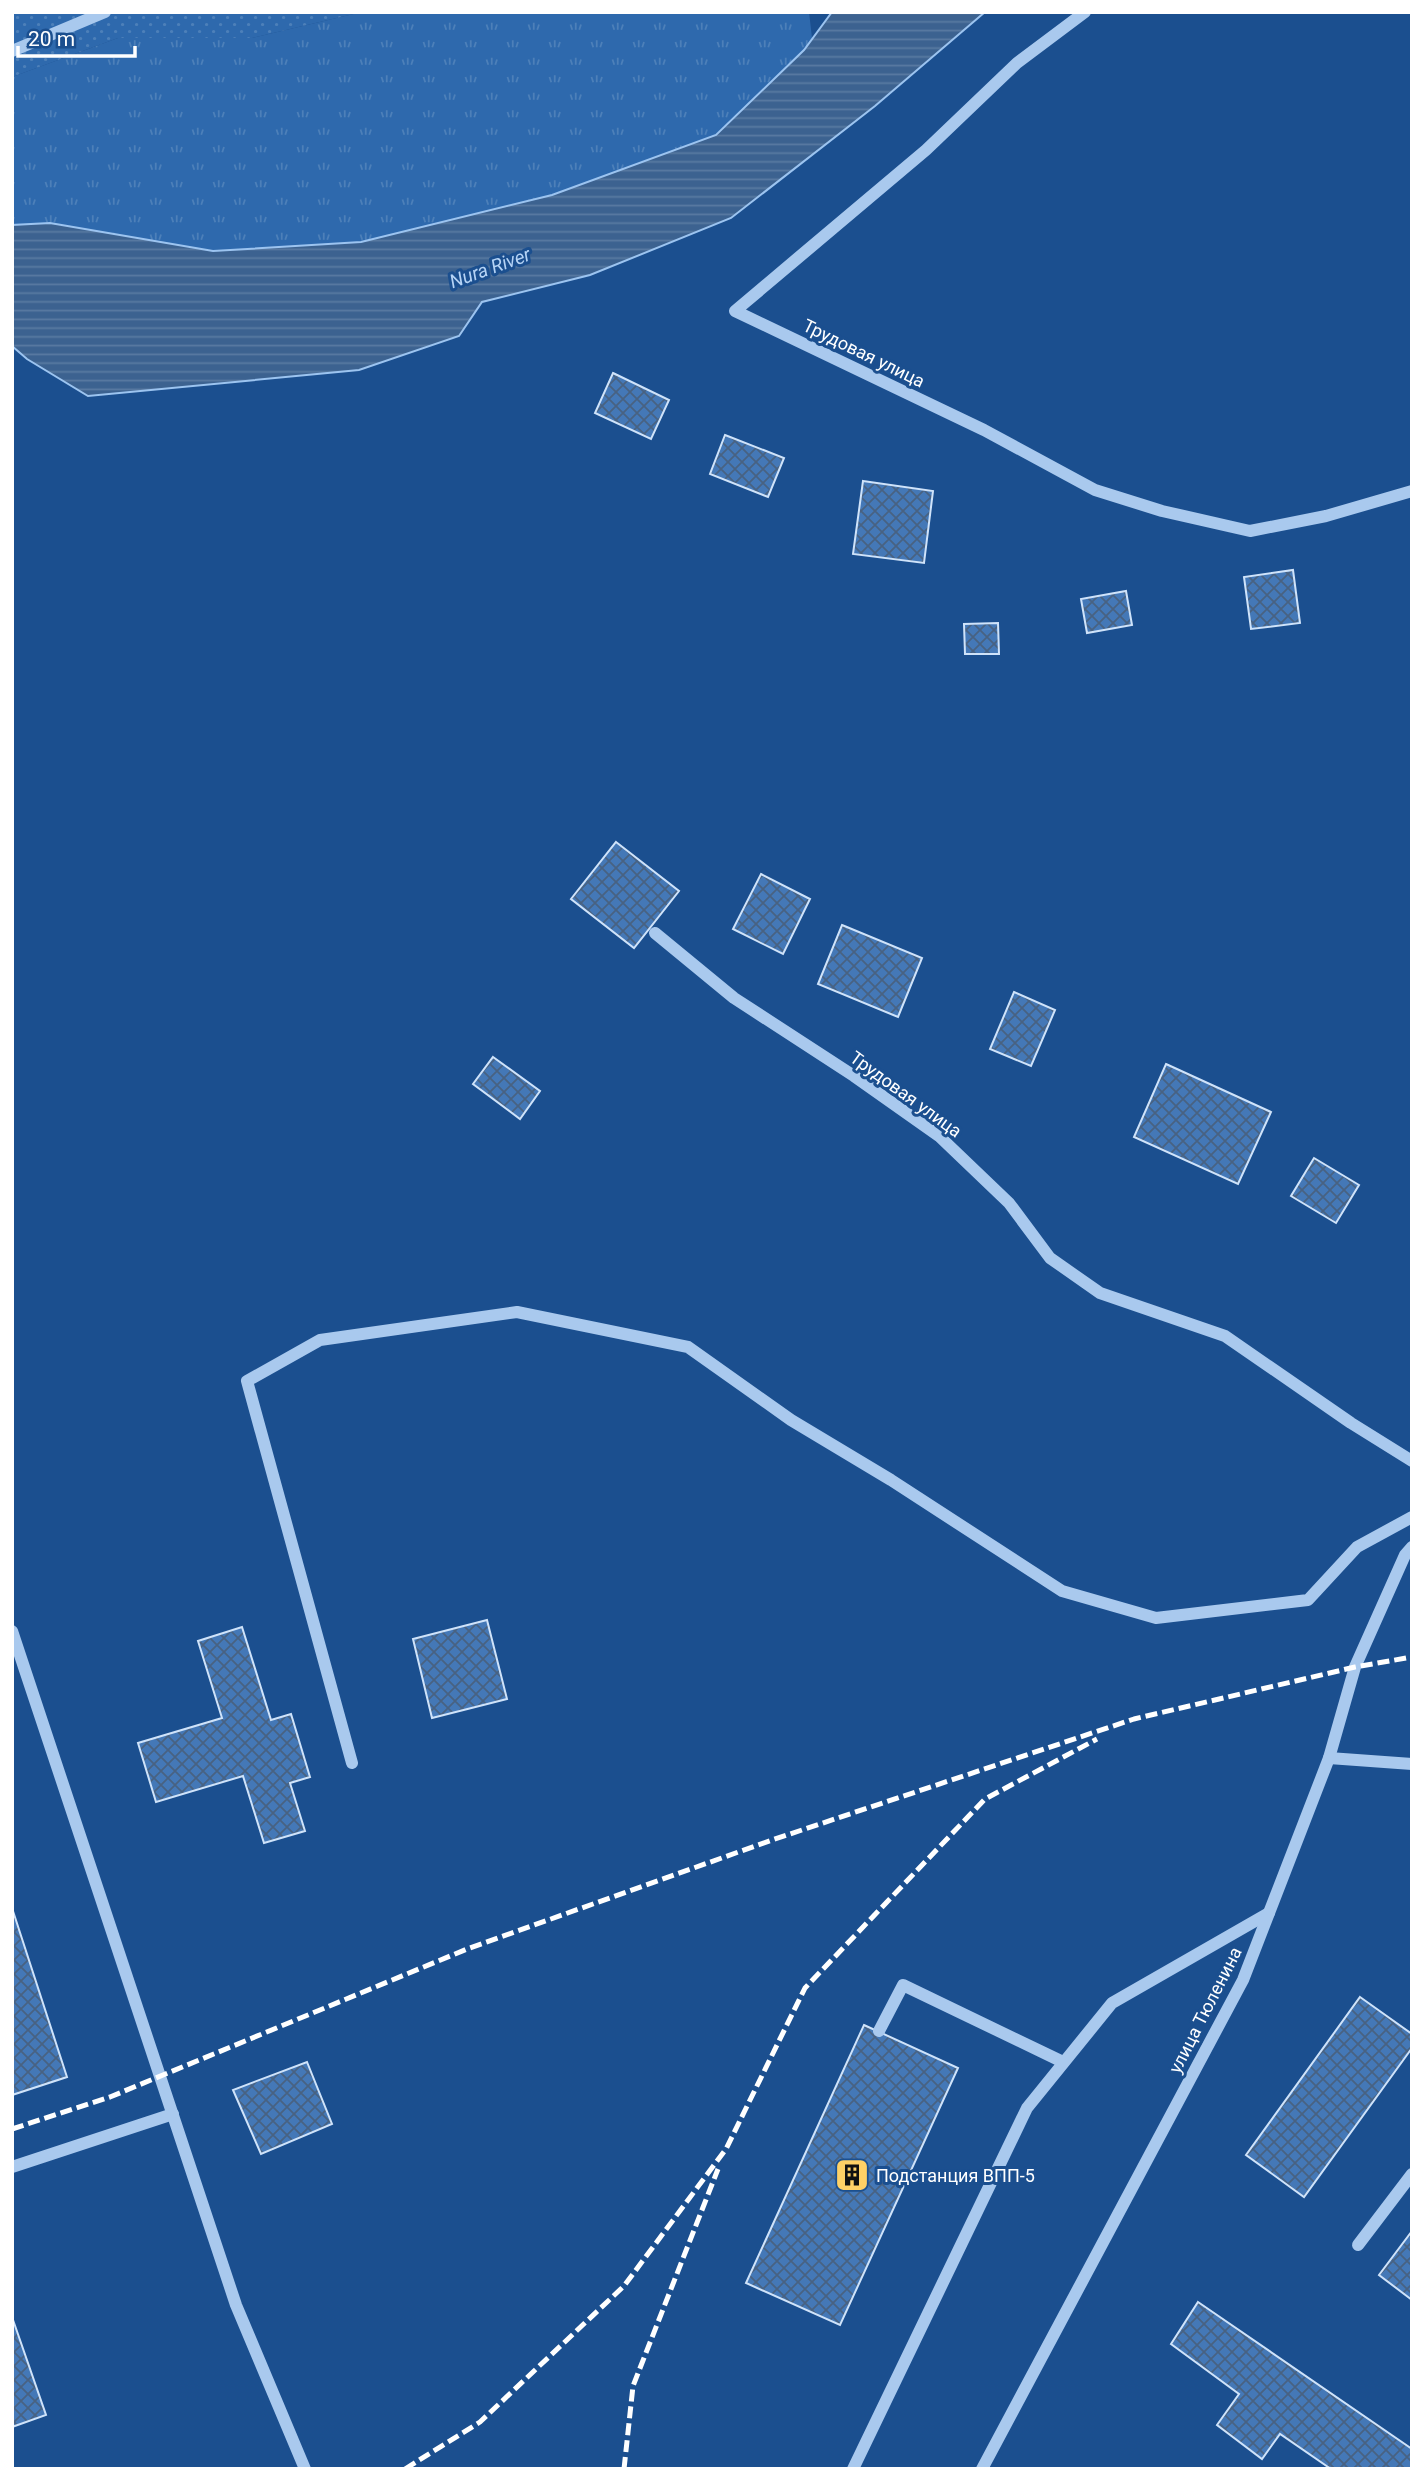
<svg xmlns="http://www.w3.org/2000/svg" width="1424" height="2481" font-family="Roboto,sans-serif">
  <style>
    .grass { fill: url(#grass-tufts) }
    .park { fill: url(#park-dots) }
    .water { fill: url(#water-rules); stroke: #9cc4f0; stroke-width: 2 }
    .building { fill: url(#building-cross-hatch); stroke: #cfe3fa; stroke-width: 2 }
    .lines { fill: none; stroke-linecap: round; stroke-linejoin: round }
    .minor { stroke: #a9c9ee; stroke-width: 12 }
    .rail { stroke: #fff; stroke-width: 5; stroke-dasharray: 12 5; stroke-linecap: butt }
    .labels { text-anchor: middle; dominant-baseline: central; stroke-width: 6; stroke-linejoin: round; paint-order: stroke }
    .street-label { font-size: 18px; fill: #fff; stroke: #1b4f8f }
    .poi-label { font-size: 18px; fill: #fff; stroke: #1b4f8f; text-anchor: start }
    .water-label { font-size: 19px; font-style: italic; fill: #b5d3f5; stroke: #1b4f8f }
  </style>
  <defs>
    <pattern id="grass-tufts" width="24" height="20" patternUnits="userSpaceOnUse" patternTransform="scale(1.75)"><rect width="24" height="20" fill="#2e69ad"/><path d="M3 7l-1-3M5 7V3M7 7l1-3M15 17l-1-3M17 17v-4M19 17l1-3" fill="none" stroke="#4d80b9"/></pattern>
    <pattern id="park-dots" width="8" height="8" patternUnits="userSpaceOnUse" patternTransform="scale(1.75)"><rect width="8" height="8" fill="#2e69ad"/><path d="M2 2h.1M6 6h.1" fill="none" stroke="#4d80b9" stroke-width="1.8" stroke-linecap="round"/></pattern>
    <pattern id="water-rules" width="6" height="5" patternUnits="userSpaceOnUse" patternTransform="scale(1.75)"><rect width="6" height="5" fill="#3c6290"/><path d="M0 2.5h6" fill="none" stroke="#597aa1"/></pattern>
    <pattern id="building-cross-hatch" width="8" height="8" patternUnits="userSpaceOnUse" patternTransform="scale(1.75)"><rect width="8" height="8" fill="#4478b7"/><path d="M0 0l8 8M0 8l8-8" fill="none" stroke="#486282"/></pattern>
  </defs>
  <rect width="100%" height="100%" fill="#1b4f8f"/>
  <!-- grass -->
  <path class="grass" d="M362 12H809L813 47 682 164 311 292 12 236V77L118 38H252Z"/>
  <!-- park -->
  <path class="park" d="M12 12H362L252 38H118L12 77Z"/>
  <!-- water -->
  <path class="water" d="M832 12H985L875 106 731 218 590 275 482 302 459 336 359 370 88 396 27 359 12 346V225L50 223 213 251 361 242 552 195 716 135 804 50Z"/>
  <!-- building -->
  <g class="building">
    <path d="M613 373 669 400 651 439 595 413Z"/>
    <path d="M725 435 784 458 768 497 710 474Z"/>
    <path d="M863 481 933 491 924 563 853 554Z"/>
    <path d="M1293 570 1300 623 1251 629 1244 577Z"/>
    <path d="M1126 591 1132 625 1087 633 1081 599Z"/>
    <path d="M998 623 999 654H965L964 624Z"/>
    <path d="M616 842 679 891 634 948 571 899Z"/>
    <path d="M761 874 810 899 783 954 733 929Z"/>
    <path d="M842 925 922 958 898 1017 818 984Z"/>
    <path d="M1014 992 1055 1010 1031 1066 990 1049Z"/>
    <path d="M493 1057 540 1091 520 1119 473 1084Z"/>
    <path d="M1166 1064 1271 1112 1238 1184 1134 1137Z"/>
    <path d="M1314 1158 1359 1185 1336 1223 1291 1196Z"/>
    <path d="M487 1620 507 1699 432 1718 413 1639Z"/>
    <path d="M242 1627 271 1720 291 1714 310 1777 290 1783 305 1831 264 1843 243 1776 156 1802 138 1743 222 1718 198 1641Z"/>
    <path d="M12 1908 67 2077 12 2095Z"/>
    <path d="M1360 1997 1412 2034V2048L1304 2197 1246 2155Z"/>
    <path d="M864 2025 958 2068 840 2325 746 2283Z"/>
    <path d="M307 2062 332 2124 261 2154 233 2090Z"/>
    <path d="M1412 2231V2300L1379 2275Z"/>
    <path d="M1198 2302 1412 2449V2469H1331L1280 2434 1262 2459 1217 2425 1239 2394 1171 2344Z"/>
    <path d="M12 2317 46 2415 12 2427Z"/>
  </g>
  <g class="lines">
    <!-- minor -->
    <g class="minor">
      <path d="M1085 12 1017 63 926 150 735 311 984 430 1095 490 1162 511 1250 531 1326 516 1412 491"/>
      <path d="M12 51 105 12"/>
      <path d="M655 933 734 998 854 1076 939 1136 1009 1203 1050 1258 1100 1293 1225 1336 1351 1423 1412 1461"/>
      <path d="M12 1631 236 2305 305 2469"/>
      <path d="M1329 1758 1412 1764"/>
      <path d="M352 1763 247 1381 320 1340 517 1312 688 1347 791 1420 891 1480 1062 1591 1156 1618 1308 1600 1357 1547 1412 1517"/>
      <path d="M879 2031 903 1985 1063 2062"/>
      <path d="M12 2167 173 2114"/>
      <path d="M1358 2245 1412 2174"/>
      <path d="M853 2469 1027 2108 1112 2003 1269 1913"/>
      <path d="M982 2469 1243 1980 1329 1758 1355 1667 1405 1555 1412 1547"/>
    </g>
    <!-- rail -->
    <g class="rail">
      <path d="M12 2129 110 2097 467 1949 772 1840 1134 1719 1355 1667 1412 1657"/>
      <path d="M405 2469 480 2422 624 2286 726 2149 805 1988 985 1799 1097 1739"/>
      <path d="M624 2469 633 2386 718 2169"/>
    </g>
  </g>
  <!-- icons -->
  <defs>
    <g id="building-square" transform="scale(1.75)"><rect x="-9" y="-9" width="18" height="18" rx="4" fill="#ffd166" stroke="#1b4f8f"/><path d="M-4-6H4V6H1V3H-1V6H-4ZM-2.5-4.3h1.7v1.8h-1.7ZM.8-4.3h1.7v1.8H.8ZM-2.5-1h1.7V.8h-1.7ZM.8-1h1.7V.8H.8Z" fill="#111"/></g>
  </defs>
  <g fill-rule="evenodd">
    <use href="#building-square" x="852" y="2175"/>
  </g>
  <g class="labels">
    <!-- street labels -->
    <g class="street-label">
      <text transform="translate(864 353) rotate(26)">Трудовая улица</text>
      <text transform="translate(906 1094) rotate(36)">Трудовая улица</text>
      <text transform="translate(1205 2010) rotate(-63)">улица Тюленина</text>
    </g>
    <!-- poi labels -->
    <g class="poi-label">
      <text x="876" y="2175">Подстанция ВПП-5</text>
    </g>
    <!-- water labels -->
    <g class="water-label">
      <text transform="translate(490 268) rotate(-20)">Nura River</text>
    </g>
  </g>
  <!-- border -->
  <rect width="1424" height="2481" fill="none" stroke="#ffffff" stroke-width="28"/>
  <!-- scale -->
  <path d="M18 46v10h117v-10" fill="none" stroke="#ffffff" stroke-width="3.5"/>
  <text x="28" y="46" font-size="21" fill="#ffffff" stroke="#1b4f8f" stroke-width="5" paint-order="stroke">20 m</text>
</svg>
